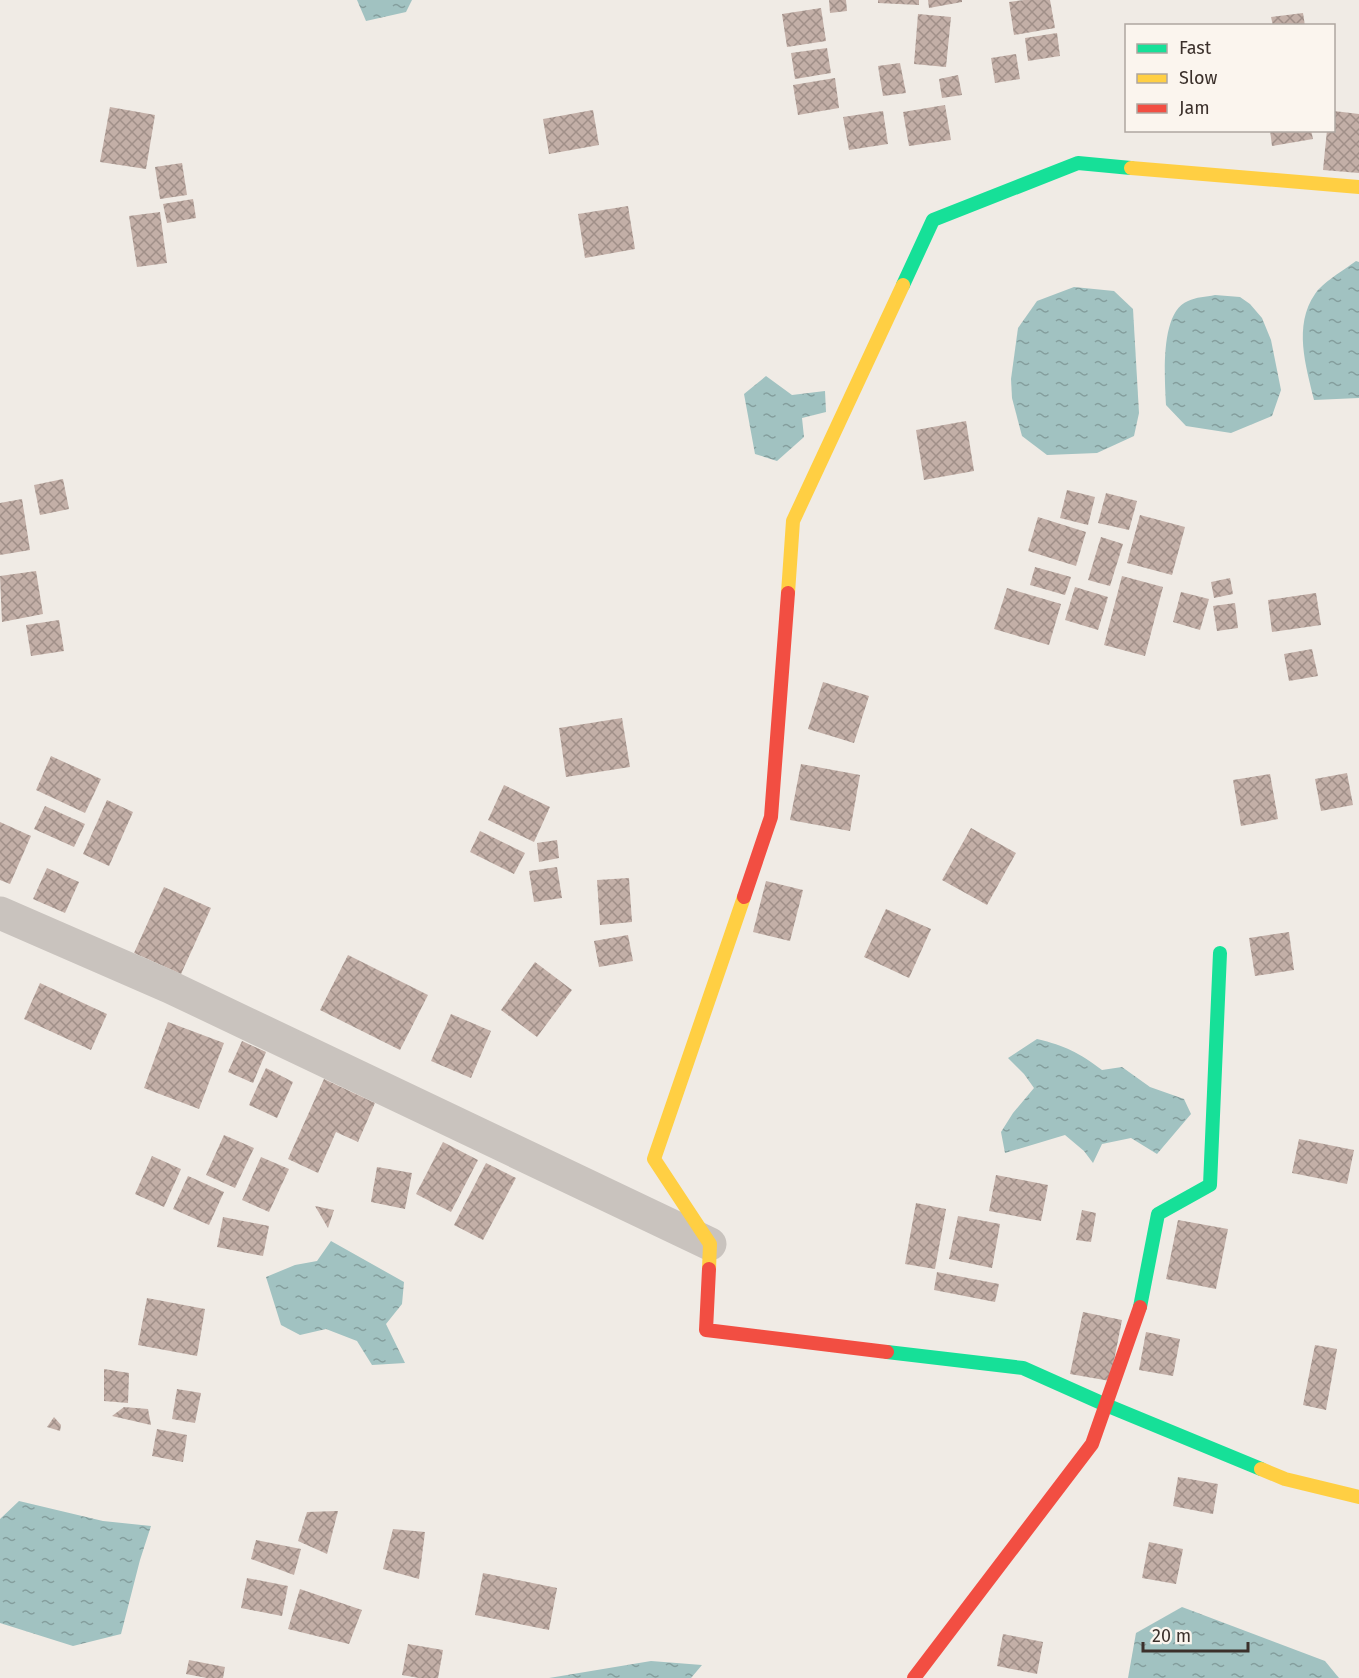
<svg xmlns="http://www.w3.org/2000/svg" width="1359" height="1678" font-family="'Fira Sans',sans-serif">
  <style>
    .water { fill: url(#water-ripples) }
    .building { fill: url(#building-cross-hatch) }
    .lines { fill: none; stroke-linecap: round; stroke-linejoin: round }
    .street { stroke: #c9c3be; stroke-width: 33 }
    .fast { stroke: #16e098; stroke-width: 14 }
    .slow { stroke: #ffcf43; stroke-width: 14 }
    .jam { stroke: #f24e42; stroke-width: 14 }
  </style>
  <defs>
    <pattern id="water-ripples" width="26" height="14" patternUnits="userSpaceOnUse" patternTransform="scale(1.5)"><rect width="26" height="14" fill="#a1c2c1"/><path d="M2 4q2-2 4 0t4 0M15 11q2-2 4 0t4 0" fill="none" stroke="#849e9d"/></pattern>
    <pattern id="building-cross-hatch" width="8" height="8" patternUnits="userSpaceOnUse" patternTransform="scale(1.5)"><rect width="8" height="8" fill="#c3afa7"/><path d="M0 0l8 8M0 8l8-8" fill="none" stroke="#a08f88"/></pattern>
  </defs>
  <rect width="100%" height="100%" fill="#f0ebe5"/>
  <!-- water -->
  <g class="water">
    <path d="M357 0H412L406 12 366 21Z"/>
    <path d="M1356 261 1359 262V398L1314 400C1306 366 1293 326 1315 294 1322 283 1344 270 1356 261Z"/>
    <path d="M1074 287 1114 291 1133 309 1139 413 1134 436 1097 453 1047 455 1022 436 1012 398 1011 379 1018 328 1037 301Z"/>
    <path d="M1215 295 1240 297 1250 304 1262 318 1271 340 1281 390 1272 416 1231 433 1186 426 1166 405C1165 381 1159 312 1188 301 1196 297 1206 297 1215 295Z"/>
    <path d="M766 376 792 395 825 391 826 412 802 418 804 437 777 461 755 454 744 394Z"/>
    <path d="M1037 1039C1066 1046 1078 1052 1102 1070L1122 1067 1150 1087 1184 1099 1191 1114 1157 1154 1131 1138 1102 1144 1093 1163 1084 1151 1065 1135 1005 1153 1001 1132 1013 1113 1034 1088 1024 1074 1008 1058Z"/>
    <path d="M331 1241 404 1282 402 1304 386 1324 405 1363 372 1365 357 1341 326 1329 300 1335 281 1325 266 1277 295 1265 317 1261Z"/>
    <path d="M19 1501 103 1521 151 1526 140 1560 121 1634 73 1646 0 1623V1519Z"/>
    <path d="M1182 1607 1325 1661 1339 1678H1128L1136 1633Z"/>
    <path d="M651 1661 702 1665 691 1678H549Z"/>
  </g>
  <!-- building -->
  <g class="building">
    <path d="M829 0H846L847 11 830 13Z"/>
    <path d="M878 0H919V5L878 3Z"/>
    <path d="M928 0H962V2L929 8Z"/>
    <path d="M1024 0H1050L1055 28 1014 35 1009 2Z"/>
    <path d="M821 8 826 41 787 47 782 14Z"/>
    <path d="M1303 13 1305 26H1273L1271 17Z"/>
    <path d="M918 14 951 17 946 67 914 64Z"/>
    <path d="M1057 33 1060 56 1028 61 1025 38Z"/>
    <path d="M827 48 831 73 795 79 791 53Z"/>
    <path d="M1016 54 1020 79 995 83 991 58Z"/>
    <path d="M900 63 906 93 883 96 878 66Z"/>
    <path d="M958 75 962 95 942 98 939 79Z"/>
    <path d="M835 78 839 108 798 115 793 85Z"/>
    <path d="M945 105 951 140 909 146 903 112Z"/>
    <path d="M110 107 155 115 146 169 100 162Z"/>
    <path d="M593 110 599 145 549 154 543 119Z"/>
    <path d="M883 111 888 144 849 150 843 117Z"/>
    <path d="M1334 111 1359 114V173L1323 170 1327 130H1334Z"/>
    <path d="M1270 130H1311L1313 139 1272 146Z"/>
    <path d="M182 163 187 195 160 199 155 167Z"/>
    <path d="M193 199 196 218 167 223 163 204Z"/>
    <path d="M628 206 635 249 585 258 578 214Z"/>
    <path d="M160 212 167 263 137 267 129 216Z"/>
    <path d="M966 421 974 471 924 480 916 430Z"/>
    <path d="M63 479 69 509 40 515 34 485Z"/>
    <path d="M1067 490 1095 497 1088 525 1060 518Z"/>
    <path d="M1106 493 1137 501 1129 530 1098 523Z"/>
    <path d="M22 499 30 550 0 555V503Z"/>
    <path d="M1140 515 1185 527 1172 575 1127 563Z"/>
    <path d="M1038 517 1086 532 1076 566 1028 551Z"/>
    <path d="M1101 537 1123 544 1110 586 1088 580Z"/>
    <path d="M1035 567 1071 577 1065 595 1030 585Z"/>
    <path d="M36 571 43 614 2 622 0 576Z"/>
    <path d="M1122 576 1163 587 1145 656 1104 645Z"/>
    <path d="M1230 578 1233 594 1214 598 1211 582Z"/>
    <path d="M1075 587 1108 597 1098 630 1065 620Z"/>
    <path d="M1007 588 1061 604 1049 645 994 629Z"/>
    <path d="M1181 592 1209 599 1200 630 1173 622Z"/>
    <path d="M1316 593 1321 625 1272 632 1268 600Z"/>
    <path d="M1235 603 1238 628 1217 631 1213 606Z"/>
    <path d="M59 620 64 651 31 656 26 625Z"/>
    <path d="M1312 649 1318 676 1289 681 1284 654Z"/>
    <path d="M823 682 869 696 854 743 808 729Z"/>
    <path d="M622 718 630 767 566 777 559 728Z"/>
    <path d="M51 756 101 779 85 813 36 790Z"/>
    <path d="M801 764 860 775 850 831 790 820Z"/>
    <path d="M1347 773 1353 805 1321 811 1315 779Z"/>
    <path d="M1270 774 1278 819 1241 826 1233 780Z"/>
    <path d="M504 785 550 807 534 842 488 820Z"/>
    <path d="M107 800 133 812 109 866 83 854Z"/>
    <path d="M45 806 85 824 74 847 34 829Z"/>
    <path d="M0 822 31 836 10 884 0 880Z"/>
    <path d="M971 828 1016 853 987 905 942 880Z"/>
    <path d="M480 831 525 853 514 874 470 852Z"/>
    <path d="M557 840 559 858 539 862 537 843Z"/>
    <path d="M557 867 562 898 534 902 529 871Z"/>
    <path d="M47 868 79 882 65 913 33 899Z"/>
    <path d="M629 878 632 922 600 925 597 880Z"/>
    <path d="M766 881 803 890 790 941 753 932Z"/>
    <path d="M164 887 211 908 181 974 134 953Z"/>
    <path d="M886 909 931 929 909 978 864 957Z"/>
    <path d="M1289 932 1294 970 1255 976 1249 938Z"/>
    <path d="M628 935 633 961 599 967 594 941Z"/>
    <path d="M348 955 428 995 400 1050 320 1010Z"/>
    <path d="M535 962 572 990 537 1037 501 1010Z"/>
    <path d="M40 983 107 1014 91 1050 24 1019Z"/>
    <path d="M451 1014 491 1031 471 1078 431 1061Z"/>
    <path d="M168 1022 224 1043 199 1109 144 1088Z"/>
    <path d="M242 1041 266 1052 253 1083 228 1072Z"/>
    <path d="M266 1068 293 1082 277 1118 249 1105Z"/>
    <path d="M324 1079 375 1103 358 1142 336 1132 318 1173 288 1159Z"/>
    <path d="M224 1135 254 1148 235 1188 206 1175Z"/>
    <path d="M1299 1139 1354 1150 1347 1184 1292 1173Z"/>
    <path d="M443 1142 478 1160 451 1212 416 1194Z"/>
    <path d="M152 1156 181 1169 164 1207 135 1194Z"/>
    <path d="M261 1157 289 1169 269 1212 242 1200Z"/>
    <path d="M486 1163 516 1178 483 1240 454 1225Z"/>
    <path d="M377 1167 412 1173 405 1209 371 1202Z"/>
    <path d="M996 1175 1048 1185 1041 1221 989 1211Z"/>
    <path d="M188 1176 224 1192 209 1225 173 1209Z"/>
    <path d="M916 1203 946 1209 935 1269 905 1264Z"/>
    <path d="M315 1206 334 1210 328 1228Z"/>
    <path d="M1082 1210 1096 1213 1091 1242 1076 1240Z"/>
    <path d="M958 1216 1000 1224 992 1268 949 1259Z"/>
    <path d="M223 1217 269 1226 263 1256 217 1247Z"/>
    <path d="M1178 1220 1228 1229 1216 1289 1166 1279Z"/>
    <path d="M937 1272 999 1284 995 1302 934 1290Z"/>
    <path d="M147 1298 205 1309 197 1356 138 1345Z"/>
    <path d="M1083 1312 1122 1320 1110 1381 1070 1374Z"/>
    <path d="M1146 1332 1180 1339 1173 1376 1139 1370Z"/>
    <path d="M1315 1345 1337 1349 1326 1410 1303 1405Z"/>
    <path d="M104 1369 129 1373 128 1403 104 1401Z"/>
    <path d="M177 1389 201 1393 195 1423 172 1419Z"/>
    <path d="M124 1407 148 1409 151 1425 112 1416Z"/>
    <path d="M54 1417 61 1425 60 1431 47 1427Z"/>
    <path d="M157 1429 187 1435 183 1462 152 1456Z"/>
    <path d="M1178 1477 1218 1484 1213 1514 1173 1506Z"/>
    <path d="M338 1511 327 1554 298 1541 307 1512Z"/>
    <path d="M393 1529 425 1532 419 1579 383 1569Z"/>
    <path d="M256 1540 301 1549 294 1575 251 1559Z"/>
    <path d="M1149 1542 1183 1549 1176 1584 1142 1578Z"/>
    <path d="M483 1573 557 1588 549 1630 475 1615Z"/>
    <path d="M247 1578 288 1586 282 1616 241 1608Z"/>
    <path d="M300 1589 362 1610 349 1644 288 1629Z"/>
    <path d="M1003 1634 1043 1642 1037 1674 997 1666Z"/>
    <path d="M408 1644 443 1650 438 1678H419L402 1675Z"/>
    <path d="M189 1660 225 1667 223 1678H207L186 1674Z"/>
  </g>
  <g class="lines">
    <!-- street -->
    <path class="street" d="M0 913 170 987 710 1244"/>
    <!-- fast -->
    <g class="fast">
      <path d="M903 285 933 220 1078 163 1131 168"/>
      <path d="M1140 1307 1158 1214 1210 1185 1220 953"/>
      <path d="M887 1352 1023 1368 1106 1405 1261 1469"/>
    </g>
    <!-- slow -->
    <g class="slow">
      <path d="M1131 168 1359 187"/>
      <path d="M788 593 793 521 903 285"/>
      <path d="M709 1269 710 1244 654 1159 744 897"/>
      <path d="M1261 1469 1285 1479 1359 1497"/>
    </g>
    <!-- jam -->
    <g class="jam">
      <path d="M744 897 771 817 788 593"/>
      <path d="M709 1269 706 1330 887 1352"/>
      <path d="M914 1678 1092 1444 1140 1307"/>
    </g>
  </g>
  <!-- legend -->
  <rect x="1125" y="24" width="210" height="108" fill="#fbf5ee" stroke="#aea6a0" stroke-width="1.5"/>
  <rect x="1137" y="44" width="30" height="9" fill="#16e098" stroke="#aea6a0" stroke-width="1.5"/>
  <text x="1179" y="54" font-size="18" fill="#3b302b">Fast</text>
  <rect x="1137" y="74" width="30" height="9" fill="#ffcf43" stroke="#aea6a0" stroke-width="1.5"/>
  <text x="1179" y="84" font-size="18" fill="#3b302b">Slow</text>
  <rect x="1137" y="104" width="30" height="9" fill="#f24e42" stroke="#aea6a0" stroke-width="1.5"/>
  <text x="1179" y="114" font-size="18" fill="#3b302b">Jam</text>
  <!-- scale -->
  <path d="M1143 1642v9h105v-9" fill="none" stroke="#3b302b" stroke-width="3"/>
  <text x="1152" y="1642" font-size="18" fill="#3b302b" stroke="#fbf5ee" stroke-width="4.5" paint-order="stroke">20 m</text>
</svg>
